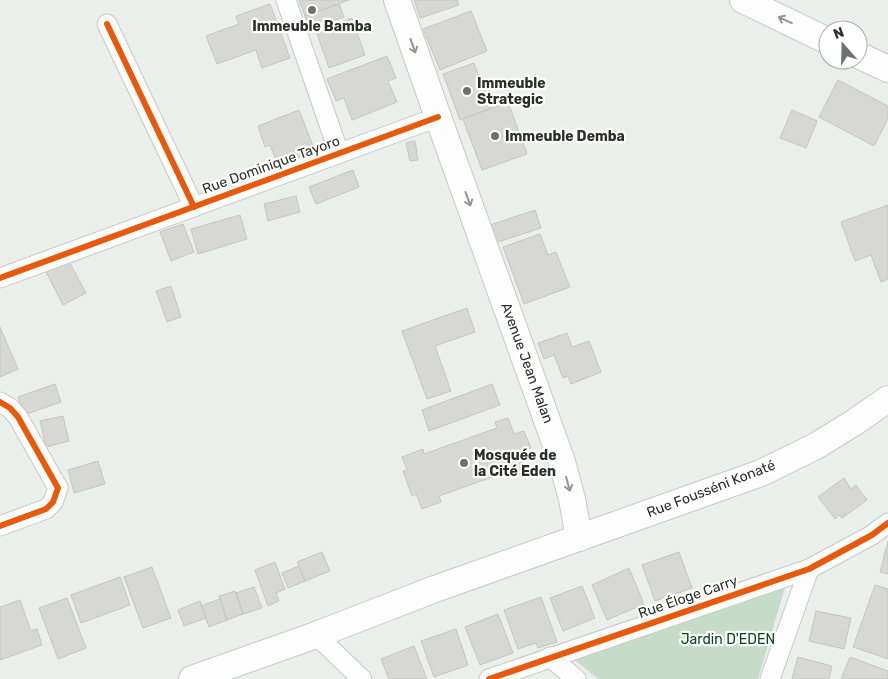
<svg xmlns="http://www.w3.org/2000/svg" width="888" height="679" font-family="Rubik,sans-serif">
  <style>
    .green { fill: #c5ddc8 }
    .building { fill: #d7d7d6; stroke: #c5c5c3 }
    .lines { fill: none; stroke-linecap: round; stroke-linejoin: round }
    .minor-casing { stroke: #c7cac7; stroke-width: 21 }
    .secondary-casing { stroke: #c7cac7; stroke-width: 28 }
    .minor { stroke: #fcfdfc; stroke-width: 19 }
    .secondary { stroke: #fcfdfc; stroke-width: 26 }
    .cycleway-casing { stroke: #fff; stroke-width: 9 }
    .cycleway { stroke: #e8590c; stroke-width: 6 }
    .oneway { stroke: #949694 }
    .poi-dot { fill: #6e726e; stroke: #fff; stroke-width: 2 }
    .labels { text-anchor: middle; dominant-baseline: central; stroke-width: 4.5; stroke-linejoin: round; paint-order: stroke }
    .poi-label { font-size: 14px; font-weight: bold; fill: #2b2e2b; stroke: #fff; text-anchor: start }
    .street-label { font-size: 14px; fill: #2b2e2b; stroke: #fff }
    .park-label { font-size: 14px; fill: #044718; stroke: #fff }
  </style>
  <rect width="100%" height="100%" fill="#eaefeb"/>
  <!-- green -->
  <path class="green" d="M789 574 758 679H598L570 656Z"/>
  <!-- building -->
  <g class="building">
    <path d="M299 0H349L305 16Z"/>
    <path d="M414 0H457L459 5 420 18Z"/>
    <path d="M270 4 290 58 262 68 256 50 217 64 206 36 239 24 236 16Z"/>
    <path d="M339 4 344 17 310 29 305 16Z"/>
    <path d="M471 11 487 51 440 70 423 29Z"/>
    <path d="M352 18 365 55 329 68 316 31Z"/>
    <path d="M387 56 396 78 388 81 397 102 352 120 344 98 336 101 327 79Z"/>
    <path d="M474 63 491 108 460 120 443 74Z"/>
    <path d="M838 80 888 106V119L874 146 819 117Z"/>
    <path d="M508 102 527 154 482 170 463 119Z"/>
    <path d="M299 110 315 151 278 165 270 145 265 147 258 126Z"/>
    <path d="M792 110 817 121 806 148 780 138Z"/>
    <path d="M415 141 418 160 410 161 406 143Z"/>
    <path d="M353 170 359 187 316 204 309 187Z"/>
    <path d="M296 196 300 212 268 221 264 204Z"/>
    <path d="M888 205V279L881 282 871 255 855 261 841 222Z"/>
    <path d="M535 210 541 228 495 243 490 225Z"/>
    <path d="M240 215 247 239 198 254 191 229Z"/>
    <path d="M183 224 194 252 171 261 160 232Z"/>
    <path d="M540 234 548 255 556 252 570 287 524 304 503 247Z"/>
    <path d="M65 254 86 293 63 305 43 266Z"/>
    <path d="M171 286 181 317 167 322 156 291Z"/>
    <path d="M467 308 475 332 435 346 451 391 427 399 402 331Z"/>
    <path d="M0 327 18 369 0 377Z"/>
    <path d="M567 333 572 347 589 341 601 372 571 384 568 376 563 378 554 355 544 359 538 343Z"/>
    <path d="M55 384 61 402 24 415 18 397Z"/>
    <path d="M492 384 500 405 429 431 422 410Z"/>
    <path d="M63 416 69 441 46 447 40 421Z"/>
    <path d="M508 418 514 434 524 431 531 448 520 453 526 471 514 475 512 470 439 496 441 502 422 509 416 494 412 496 403 471 407 470 402 457 423 449 424 454 497 428 495 422Z"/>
    <path d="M98 461 105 484 74 493 68 470Z"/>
    <path d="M844 478 851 489 856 485 867 500 842 518 839 515 835 519 818 497Z"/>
    <path d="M888 541V574L880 572Z"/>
    <path d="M322 552 330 571 305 581 297 562Z"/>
    <path d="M679 552 692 588 655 601 642 565Z"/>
    <path d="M275 562 285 589 276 593 279 601 268 606 255 570Z"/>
    <path d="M299 566 305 581 288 588 282 573Z"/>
    <path d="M152 567 171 618 143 628 124 577Z"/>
    <path d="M629 568 644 604 607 620 592 585Z"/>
    <path d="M120 577 130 605 81 623 71 595Z"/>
    <path d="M875 585 888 589V659L853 647Z"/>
    <path d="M582 586 595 618 563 631 550 598Z"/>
    <path d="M254 587 262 608 243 614 236 593Z"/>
    <path d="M235 591 243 614 227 620 219 596Z"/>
    <path d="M541 597 557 642 538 648 536 643 518 649 504 610Z"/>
    <path d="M67 598 86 648 58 659 39 608Z"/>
    <path d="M220 599 227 620 209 627 201 606Z"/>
    <path d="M20 600 31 631 37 629 42 645 0 660V607Z"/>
    <path d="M200 601 206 618 184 626 178 610Z"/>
    <path d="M816 611 851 618 844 649 809 641Z"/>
    <path d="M498 614 513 653 480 665 465 627Z"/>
    <path d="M456 629 468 665 434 677 421 641Z"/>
    <path d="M414 646 427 679H389L381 659Z"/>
    <path d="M798 657 832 666 829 679H792Z"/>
    <path d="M850 657 888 671V679H841Z"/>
  </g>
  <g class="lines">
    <!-- minor casing -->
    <g class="minor-casing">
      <g id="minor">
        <path d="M286 0 339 153"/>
        <path d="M107 24 194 207"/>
        <path d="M0 278 438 117"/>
        <path d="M0 402 10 408 18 417 58 488 53 502 46 509 0 526"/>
        <path d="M316 635 362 679"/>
        <path d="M550 657 576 679"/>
        <path d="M489 679 809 569 872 535 888 523"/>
        <path d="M770 679 809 569"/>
      </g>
    </g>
    <!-- secondary casing -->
    <g class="secondary-casing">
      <g id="secondary">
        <path d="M397 0 438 117 562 462 572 499 579 538"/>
        <path d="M743 0 828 41"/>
        <path d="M858 55 888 69"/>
        <path d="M192 679 316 635 435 589 761 473 816 446 855 422 888 399"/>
      </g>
    </g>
    <!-- minor -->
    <use href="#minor" class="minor"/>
    <!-- secondary -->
    <use href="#secondary" class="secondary"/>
    <!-- cycleway casing -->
    <g class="cycleway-casing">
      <g id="cycleway">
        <path d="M107 24 194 207"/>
        <path d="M0 278 438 117"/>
        <path d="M0 402 10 408 18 417 58 488 53 502 46 509 0 526"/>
        <path d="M489 679 809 569 872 535 888 523"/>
      </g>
    </g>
    <!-- cycleway -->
    <use href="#cycleway" class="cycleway"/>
  </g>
  <!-- one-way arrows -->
  <defs><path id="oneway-shaft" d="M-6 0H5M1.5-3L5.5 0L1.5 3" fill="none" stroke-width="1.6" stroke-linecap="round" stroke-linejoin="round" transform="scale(1.25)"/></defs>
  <g class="oneway">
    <use href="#oneway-shaft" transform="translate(785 20) rotate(-155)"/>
    <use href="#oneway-shaft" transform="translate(413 46) rotate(71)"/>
    <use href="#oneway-shaft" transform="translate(468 199) rotate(70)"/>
    <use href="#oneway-shaft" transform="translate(568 484) rotate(75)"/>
  </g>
  <!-- markers -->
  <g class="poi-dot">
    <circle cx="312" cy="10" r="5"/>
    <circle cx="467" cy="91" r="5"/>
    <circle cx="495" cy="136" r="5"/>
    <circle cx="464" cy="463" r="5"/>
  </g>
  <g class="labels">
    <!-- poi labels -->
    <g class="poi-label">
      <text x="312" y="26" text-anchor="middle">Immeuble Bamba</text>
      <text x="477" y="83">Immeuble<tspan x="477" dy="16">Strategic</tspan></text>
      <text x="505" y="136">Immeuble Demba</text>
      <text x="474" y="455">Mosquée de<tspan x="474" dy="16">la Cité Eden</tspan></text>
    </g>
    <!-- street labels -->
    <g class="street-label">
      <text transform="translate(271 165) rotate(-20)">Rue Dominique Tayoro</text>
      <text transform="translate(527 363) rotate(70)">Avenue Jean Malan</text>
      <text transform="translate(711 489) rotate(-21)">Rue Fousséni Konaté</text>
      <text transform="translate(688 597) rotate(-19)">Rue Éloge Carry</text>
    </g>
    <!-- park labels -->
    <g class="park-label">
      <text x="728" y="639">Jardin D'EDEN</text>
    </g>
  </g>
  <!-- north arrow -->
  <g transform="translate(843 45) rotate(340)"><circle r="24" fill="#ffffff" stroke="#aaabaa"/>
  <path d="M0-4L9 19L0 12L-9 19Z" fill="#6e726e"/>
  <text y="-8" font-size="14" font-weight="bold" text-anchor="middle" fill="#2b2e2b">N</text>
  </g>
</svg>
